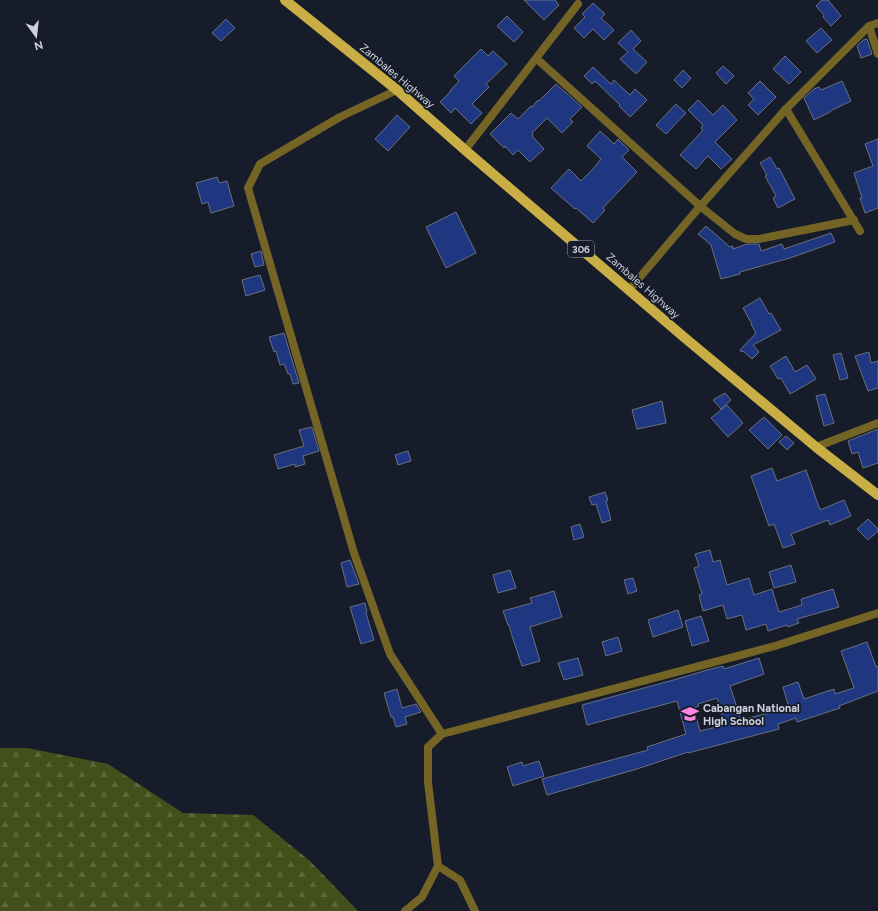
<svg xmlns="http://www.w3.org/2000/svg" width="878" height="911" font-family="Figtree,sans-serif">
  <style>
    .forest { fill: url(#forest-firs) }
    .building { fill: #1e3780; stroke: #687080; fill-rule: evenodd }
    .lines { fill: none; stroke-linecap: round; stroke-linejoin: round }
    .minor { stroke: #746425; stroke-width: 8 }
    .primary { stroke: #c8ae44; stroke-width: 10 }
    .labels { text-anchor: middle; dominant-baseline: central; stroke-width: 3.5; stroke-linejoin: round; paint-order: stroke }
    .shield { fill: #161c29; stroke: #969ba6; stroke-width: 1 }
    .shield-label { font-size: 10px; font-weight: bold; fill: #cdd1db }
    .street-label { font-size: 11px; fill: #cdd1db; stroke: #161c29 }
    .poi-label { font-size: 11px; font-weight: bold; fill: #cdd1db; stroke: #161c29; text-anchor: start }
  </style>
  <defs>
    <pattern id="forest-firs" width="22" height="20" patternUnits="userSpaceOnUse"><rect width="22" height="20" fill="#44501c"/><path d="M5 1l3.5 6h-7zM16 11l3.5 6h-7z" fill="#5e683c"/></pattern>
  </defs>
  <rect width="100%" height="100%" fill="#161c29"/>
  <!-- forest -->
  <path class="forest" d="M0 748H27L108 764 183 813 253 815 310 861 358 911H0Z"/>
  <!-- building -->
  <g class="building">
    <path d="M524 0H555L559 5 544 20Z"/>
    <path d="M822 0H828L841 16 831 26 823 17 824 15 816 6Z"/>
    <path d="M593 3 605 14 601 18 614 30 604 40 593 29 584 38 574 28 585 17 582 14Z"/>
    <path d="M507 16 523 32 514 42 497 26Z"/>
    <path d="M226 19 235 28 221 41 212 33Z"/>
    <path d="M821 28 832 40 817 53 806 41Z"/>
    <path d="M631 30 641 41 633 49 647 62 636 74 620 59 628 52 618 43Z"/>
    <path d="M867 39 872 54 861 58 857 46 863 40Z"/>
    <path d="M481 49 488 56 493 51 507 64 486 84 489 87 472 104 482 113 471 124 455 108 451 113 440 102 451 91H450L459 81 454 76Z"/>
    <path d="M785 56 801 72 789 84 773 69Z"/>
    <path d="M723 66 734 76 726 84 716 73Z"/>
    <path d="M593 67 611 84 614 80 630 95 635 89 647 100 630 117 619 106 620 105 595 81 592 84 584 76Z"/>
    <path d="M683 70 691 78 682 88 674 80Z"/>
    <path d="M760 81 776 97 758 115 748 105 754 99 748 93Z"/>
    <path d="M842 81 851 101 830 111V112L814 120 804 98 814 89 819 87 821 90Z"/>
    <path d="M556 84 582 107 570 119 573 122 562 133 547 118 532 133 533 135 532 136 544 149 530 162 518 150 513 155 505 146 504 148 490 134 511 113 518 119 531 106 532 107 538 100 539 101Z"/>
    <path d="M698 100 713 115 723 105 737 120 715 142 732 159 721 169 708 156 696 169 680 155 703 130 701 128 703 125 688 110Z"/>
    <path d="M676 104 686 113 666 134 656 125Z"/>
    <path d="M397 115 410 127 388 151 375 139Z"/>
    <path d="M600 131 614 144 618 139 629 150 622 157 637 172 603 208 605 210 593 223 576 208 575 209 551 188 569 169 581 181 594 168 601 159 587 146Z"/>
    <path d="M878 139V208L865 213 860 198H862L854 173 873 166 865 144Z"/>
    <path d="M770 157 777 169 779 168 795 199 778 208 773 198 776 196 765 176 767 175 760 163Z"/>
    <path d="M217 177 219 183 227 181 234 206 211 213 208 202 202 204 196 183Z"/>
    <path d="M456 212 476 253 446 268 426 227Z"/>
    <path d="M706 226 730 247 733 246V249L747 244H759L761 251 782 244 784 249 831 233 835 242 790 258 740 272V274L721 279 711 245 698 234Z"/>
    <path d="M261 251 264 265 255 267 251 254Z"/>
    <path d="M260 275 265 290 246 296 242 280Z"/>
    <path d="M760 298 769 314 771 313 781 330 753 345 759 352 752 359 743 351 741 352 740 350 756 333 751 324H752L743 308Z"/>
    <path d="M284 333 299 383 293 384 290 374H288L284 364 280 365 276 351 274 352 269 337Z"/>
    <path d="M869 352 871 363 878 361V388L868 391 855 356Z"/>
    <path d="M841 353 848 378 840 380 833 355Z"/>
    <path d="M786 356 795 372 807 365 816 379 790 394 781 378 778 379 770 366Z"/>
    <path d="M725 393 731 400 721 409 713 400Z"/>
    <path d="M825 394 834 423 824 426 816 396Z"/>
    <path d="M662 401 666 423 637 429 632 410Z"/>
    <path d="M727 405 743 423 728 437 711 418Z"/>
    <path d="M764 417 782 435 768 449 749 430Z"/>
    <path d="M312 427 319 451 303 456 305 464 295 467V464L278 469 274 455 304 446 299 430Z"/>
    <path d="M878 429V463L863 468 858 452 852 454 848 441Z"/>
    <path d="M786 436 794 443 787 450 779 442Z"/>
    <path d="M408 451 411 461 398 465 395 455Z"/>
    <path d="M772 468 777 481 806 470 820 510 844 500 851 516 830 525 828 520 791 534 795 544 783 548 774 524 769 526 751 476Z"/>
    <path d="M605 492 608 500 606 501 611 520 602 523 596 504 592 505 589 497Z"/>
    <path d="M868 519 878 529V531L868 540 857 529Z"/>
    <path d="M580 524 584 537 574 540 571 527Z"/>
    <path d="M710 550 713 562 720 560 727 585 749 578 754 595 772 589 779 612 802 605 801 599 833 589 839 607 797 619 799 623 788 627 787 625 768 631 766 624 746 630 742 615 727 619 723 605 703 611 699 595 702 594 694 568 699 566 695 554Z"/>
    <path d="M350 560 359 584 347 587 341 563Z"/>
    <path d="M791 565 796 582 774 588 769 572Z"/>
    <path d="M510 570 516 588 498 593 493 575Z"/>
    <path d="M633 578 637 591 628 594 624 580Z"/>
    <path d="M554 591 562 617 530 627 540 661 522 666 512 636 509 625H508L503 611 532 603 530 598Z"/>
    <path d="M365 603 367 612 366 613 374 640 361 644 350 607Z"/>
    <path d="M678 610 683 627 653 637 648 620Z"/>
    <path d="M701 616 709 641 692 646 685 621Z"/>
    <path d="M618 637 622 651 606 656 602 642Z"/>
    <path d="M867 642 876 667 878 666V691L839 706 840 708 797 722 796 718 778 724 779 729 688 753V752L637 769 547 795 542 779 648 750 647 747 686 734 677 701 587 725 582 705 677 679 707 670 723 666 724 669 759 658 764 674 730 686 741 720 789 708 783 687 798 682 804 699 834 689 835 694 854 688 841 651ZM717 698 725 725 700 731 694 708 699 706 698 704Z"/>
    <path d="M578 658 583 675 564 680 558 663Z"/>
    <path d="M397 689 402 708 416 704 421 712 405 717 407 724 396 727 393 717H391L384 693Z"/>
    <path d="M539 761 544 776 513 786 507 767 522 762 523 766Z"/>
  </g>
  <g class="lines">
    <!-- minor -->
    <g class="minor">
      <path d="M869 26 878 54"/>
      <path d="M537 59 700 206 735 234 746 239H759L854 220"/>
      <path d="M397 90 340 117 260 164 248 188 354 553 390 654 442 734"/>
      <path d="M786 109 860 231"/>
      <path d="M465 150 578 4"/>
      <path d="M629 290 697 210 786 109 869 26 878 23"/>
      <path d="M816 447 878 423"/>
      <path d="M438 866 460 880 475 911"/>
      <path d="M405 911 422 897 438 866 428 782V747L442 734 775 646 878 613"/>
    </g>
    <!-- primary -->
    <path class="primary" d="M285 0 397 90 465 150 685 338 816 447 878 495"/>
  </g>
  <!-- icons -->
  <defs>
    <g id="school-bare" transform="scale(1.38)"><path d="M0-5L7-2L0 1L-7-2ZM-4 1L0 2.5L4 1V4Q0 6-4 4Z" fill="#fe86e1" stroke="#161c29" stroke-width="2.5" paint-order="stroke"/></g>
  </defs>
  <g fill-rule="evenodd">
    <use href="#school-bare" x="690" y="714"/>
  </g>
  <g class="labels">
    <!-- shield labels -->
    <rect class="shield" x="568" y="241" width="26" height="16" rx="3"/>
    <g class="shield-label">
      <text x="581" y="249">306</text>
    </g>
    <!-- street labels -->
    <g class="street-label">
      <text transform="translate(397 76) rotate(40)">Zambales Highway</text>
      <text transform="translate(643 286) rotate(41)">Zambales Highway</text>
    </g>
    <!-- poi labels -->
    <g class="poi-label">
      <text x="703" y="708">Cabangan National<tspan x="703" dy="13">High School</tspan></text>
    </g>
  </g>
  <!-- north arrow -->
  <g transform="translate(36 36) rotate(165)" stroke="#161c29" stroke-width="3" paint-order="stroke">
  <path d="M0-3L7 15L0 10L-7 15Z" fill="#cdd1db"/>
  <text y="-6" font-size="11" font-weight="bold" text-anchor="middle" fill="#cdd1db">N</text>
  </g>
</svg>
